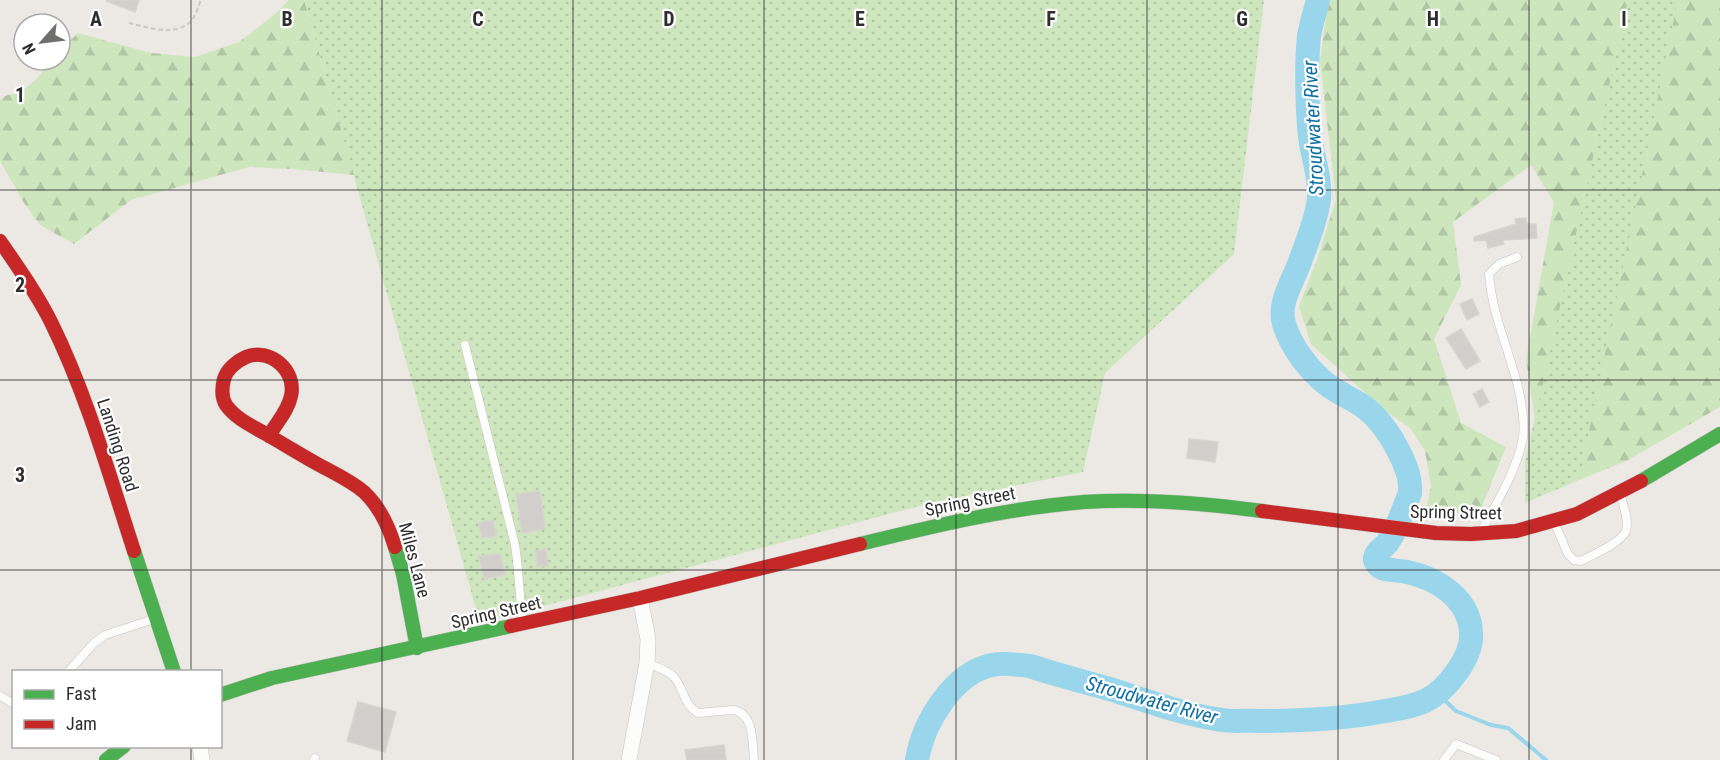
<svg xmlns="http://www.w3.org/2000/svg" width="1720" height="760" font-family="'Roboto Condensed',sans-serif">
  <style>
    .grass { fill: url(#grass-dots) }
    .forest { fill: url(#forest-firs) }
    .lines { fill: none; stroke-linecap: round; stroke-linejoin: round }
    .stream { stroke: #99d6ec; stroke-width: 4 }
    .river { stroke: #99d6ec; stroke-width: 24 }
    .building { fill: #d1cecb; stroke: #d7d4d0; stroke-width: 1.5 }
    .lane-casing { stroke: #c5c4c5; stroke-width: 9 }
    .street-casing { stroke: #c5c4c5; stroke-width: 16 }
    .fast-casing { stroke: #c5c4c5; stroke-width: 15 }
    .jam-casing { stroke: #c5c4c5; stroke-width: 15 }
    .path { stroke: #c9c9c8; stroke-width: 2; stroke-dasharray: 4.5 3; stroke-linecap: butt }
    .lane { stroke: #fcfcfb; stroke-width: 8 }
    .street { stroke: #fcfcfb; stroke-width: 15 }
    .fast { stroke: #4caf50; stroke-width: 14 }
    .jam { stroke: #c62828; stroke-width: 14 }
    .grid { fill: none; stroke: #2e2e2e; stroke-width: 1.5; stroke-opacity: 0.55 }
    .labels { text-anchor: middle; dominant-baseline: central; stroke-width: 4.5; stroke-linejoin: round; paint-order: stroke }
    .street-label { font-size: 18px; fill: #2e2e2e; stroke: #fff }
    .water-label { font-size: 20px; font-style: italic; fill: #0d6fa3; stroke: #fff }
    .grid-label { font-size: 20px; text-anchor: middle; font-weight: bold; fill: #2e2e2e; stroke: #fff; stroke-width: 4.5; stroke-linejoin: round; paint-order: stroke }
  </style>
  <defs>
    <pattern id="grass-dots" width="8" height="8" patternUnits="userSpaceOnUse" patternTransform="scale(1.5)"><rect width="8" height="8" fill="#cee6be"/><path d="M2 2h.1M6 6h.1" fill="none" stroke="#b1c6a4" stroke-width="1.8" stroke-linecap="round"/></pattern>
    <pattern id="forest-firs" width="22" height="20" patternUnits="userSpaceOnUse" patternTransform="scale(1.5)"><rect width="22" height="20" fill="#cee6be"/><path d="M5 1l3.5 6h-7zM16 11l3.5 6h-7z" fill="#b1c6a4"/></pattern>
  </defs>
  <rect width="100%" height="100%" fill="#ece8e4"/>
  <!-- grass -->
  <g class="grass">
    <path d="M304 0H1264L1234 254 1105 373 1083 472 930 503 480 623Z"/>
    <path d="M1628 0H1720V336L1579 480 1525 503V462Z"/>
  </g>
  <!-- forest -->
  <g class="forest">
    <path d="M289 0H304L354 175 292 169 249 167 131 200 74 244 40 225 24 203 0 161V100C6 94 11 95 19 92 33 85 43 72 52 60H60V50L78 33 151 53 195 57 239 42 274 15Z"/>
    <path d="M1328 0H1628L1535 419 1526 360 1554 202 1531 165 1453 222 1461 285 1434 339 1461 423 1506 447 1477 518 1427 507 1431 486 1425 451 1410 428 1384 410 1311 344 1299 306 1317 260 1336 199 1320 61Z"/>
    <path d="M1678 0H1720V407L1626 461 1579 480Z"/>
  </g>
  <g class="lines">
    <!-- stream -->
    <path class="stream" d="M1437 693 1456 711 1491 725 1508 728 1546 760"/>
    <!-- river -->
    <path class="river" d="M917 760C923 723 953 673 992 665 1004 662 1018 665 1030 666 1057 675 1085 682 1113 690 1148 701 1185 715 1222 720 1234 722 1247 720 1259 721 1301 721 1344 719 1385 711 1398 709 1412 707 1425 701 1446 691 1473 657 1471 633 1470 599 1437 578 1407 572 1399 570 1387 571 1380 567 1377 565 1376 563 1375 560 1374 552 1384 548 1388 542 1397 530 1404 507 1410 493 1411 479 1407 470 1402 458 1393 439 1382 420 1364 407 1353 399 1340 394 1329 386 1310 372 1291 347 1284 324 1278 303 1292 283 1299 264 1306 246 1317 216 1319 199 1321 178 1312 156 1310 136 1307 107 1306 64 1309 36 1311 24 1315 12 1318 0"/>
  </g>
  <!-- building -->
  <g class="building">
    <path d="M106 0H139L135 12 106 1Z"/>
    <path d="M1526 218 1527 224H1536L1537 238 1503 240 1504 244 1488 248 1486 240 1474 241V237L1516 224 1515 219Z"/>
    <path d="M1472 299 1479 314 1467 320 1460 304Z"/>
    <path d="M1461 329 1480 361 1466 369 1446 338Z"/>
    <path d="M1482 389 1489 402 1480 407 1473 394Z"/>
    <path d="M1189 439 1218 442 1215 462 1187 458Z"/>
    <path d="M540 491 545 529 522 533 516 494Z"/>
    <path d="M493 520 496 536 482 538 479 523Z"/>
    <path d="M546 549 548 566 537 567 536 551Z"/>
    <path d="M500 554 505 575 484 579 479 556Z"/>
    <path d="M358 702 396 712 385 752 347 741Z"/>
    <path d="M724 745 726 760H687L685 750Z"/>
  </g>
  <g class="lines">
    <!-- lane casing -->
    <g class="lane-casing">
      <g id="lane">
        <path d="M465 345 515 545C519 570 519 595 523 620"/>
        <path d="M1555 524 1568 554 1574 560 1581 561C1592 555 1621 543 1626 531 1629 521 1624 507 1621 497"/>
        <path d="M1482 530C1497 502 1518 468 1523 437 1525 422 1522 406 1519 391 1510 352 1492 315 1489 274L1499 264 1517 257"/>
        <path d="M647 663C656 667 667 670 674 677 684 689 684 705 698 713L732 710C755 712 752 743 754 760"/>
        <path d="M68 672 93 644 105 635 154 619"/>
        <path d="M0 696 14 704"/>
        <path d="M314 760 315 758"/>
        <path d="M1444 760 1456 744 1496 760"/>
      </g>
    </g>
    <!-- street casing -->
    <g class="street-casing">
      <g id="street">
        <path d="M200 746 202 760"/>
        <path d="M629 760 647 663 648 639 640 598"/>
      </g>
    </g>
    <!-- fast casing -->
    <g class="fast-casing">
      <g id="fast">
        <path d="M1641 481 1720 434"/>
        <path d="M860 544C934 526 1008 508 1084 502 1143 498 1203 503 1262 511"/>
        <path d="M395 547 403 574 417 648"/>
        <path d="M134 551 174 672"/>
        <path d="M220 695 272 678 511 626"/>
        <path d="M106 760 124 746"/>
      </g>
    </g>
    <!-- jam casing -->
    <g class="jam-casing">
      <g id="jam">
        <path d="M0 241C18 267 37 294 51 322 87 395 109 474 134 551"/>
        <path d="M269 436C276 423 288 411 291 396 297 371 270 347 246 357 237 361 227 369 224 379 222 387 221 397 226 405 236 419 252 426 266 434 285 445 303 456 321 466 336 474 351 481 364 492 380 507 389 527 395 547"/>
        <path d="M1262 511 1436 533 1471 534 1516 531 1577 514 1641 481"/>
        <path d="M511 626 640 598 860 544"/>
      </g>
    </g>
    <!-- path -->
    <path class="path" d="M129 23C147 27 174 37 190 22 196 16 198 7 201 0"/>
    <!-- lane -->
    <use href="#lane" class="lane"/>
    <!-- street -->
    <use href="#street" class="street"/>
    <!-- fast -->
    <use href="#fast" class="fast"/>
    <!-- jam -->
    <use href="#jam" class="jam"/>
  </g>
  <!-- grid -->
  <path class="grid" d="M191 0V672M382 0V760M573 0V760M764 0V760M956 0V760M1147 0V760M1338 0V760M1529 0V760M0 190H1720M0 380H1720M0 570H1720M191 746V760"/>
  <g class="labels">
    <!-- street labels -->
    <g class="street-label">
      <text transform="translate(118 445) rotate(72)">Landing Road</text>
      <text transform="translate(970 501) rotate(-11)">Spring Street</text>
      <text transform="translate(1456 512) rotate(1)">Spring Street</text>
      <text transform="translate(415 560) rotate(75)">Miles Lane</text>
      <text transform="translate(496 612) rotate(-13)">Spring Street</text>
    </g>
    <!-- water labels -->
    <g class="water-label">
      <text transform="translate(1313 128) rotate(-93)">Stroudwater River</text>
      <text transform="translate(1152 700) rotate(15)">Stroudwater River</text>
    </g>
  </g>
  <g class="grid-label">
    <text x="96" y="26">A</text>
    <text x="287" y="26">B</text>
    <text x="478" y="26">C</text>
    <text x="669" y="26">D</text>
    <text x="860" y="26">E</text>
    <text x="1051" y="26">F</text>
    <text x="1242" y="26">G</text>
    <text x="1433" y="26">H</text>
    <text x="1624" y="26">I</text>
    <text x="20" y="102">1</text>
    <text x="20" y="292">2</text>
    <text x="20" y="482">3</text>
  </g>
  <!-- legend -->
  <rect x="12" y="670" width="210" height="78" fill="#ffffff" stroke="#ababab" stroke-width="1.5"/>
  <rect x="24" y="690" width="30" height="9" fill="#4caf50" stroke="#ababab" stroke-width="1.5"/>
  <text x="66" y="700" font-size="18" fill="#2e2e2e">Fast</text>
  <rect x="24" y="720" width="30" height="9" fill="#c62828" stroke="#ababab" stroke-width="1.5"/>
  <text x="66" y="730" font-size="18" fill="#2e2e2e">Jam</text>
  <!-- north arrow -->
  <g transform="translate(42 42) rotate(242)"><circle r="28" fill="#ffffff" stroke="#ababab" stroke-width="1.5"/>
  <path d="M0-4.5L10 22L0 15L-10 22Z" fill="#706f6e"/>
  <text y="-9" font-size="16" font-weight="bold" text-anchor="middle" fill="#2e2e2e">N</text>
  </g>
</svg>
